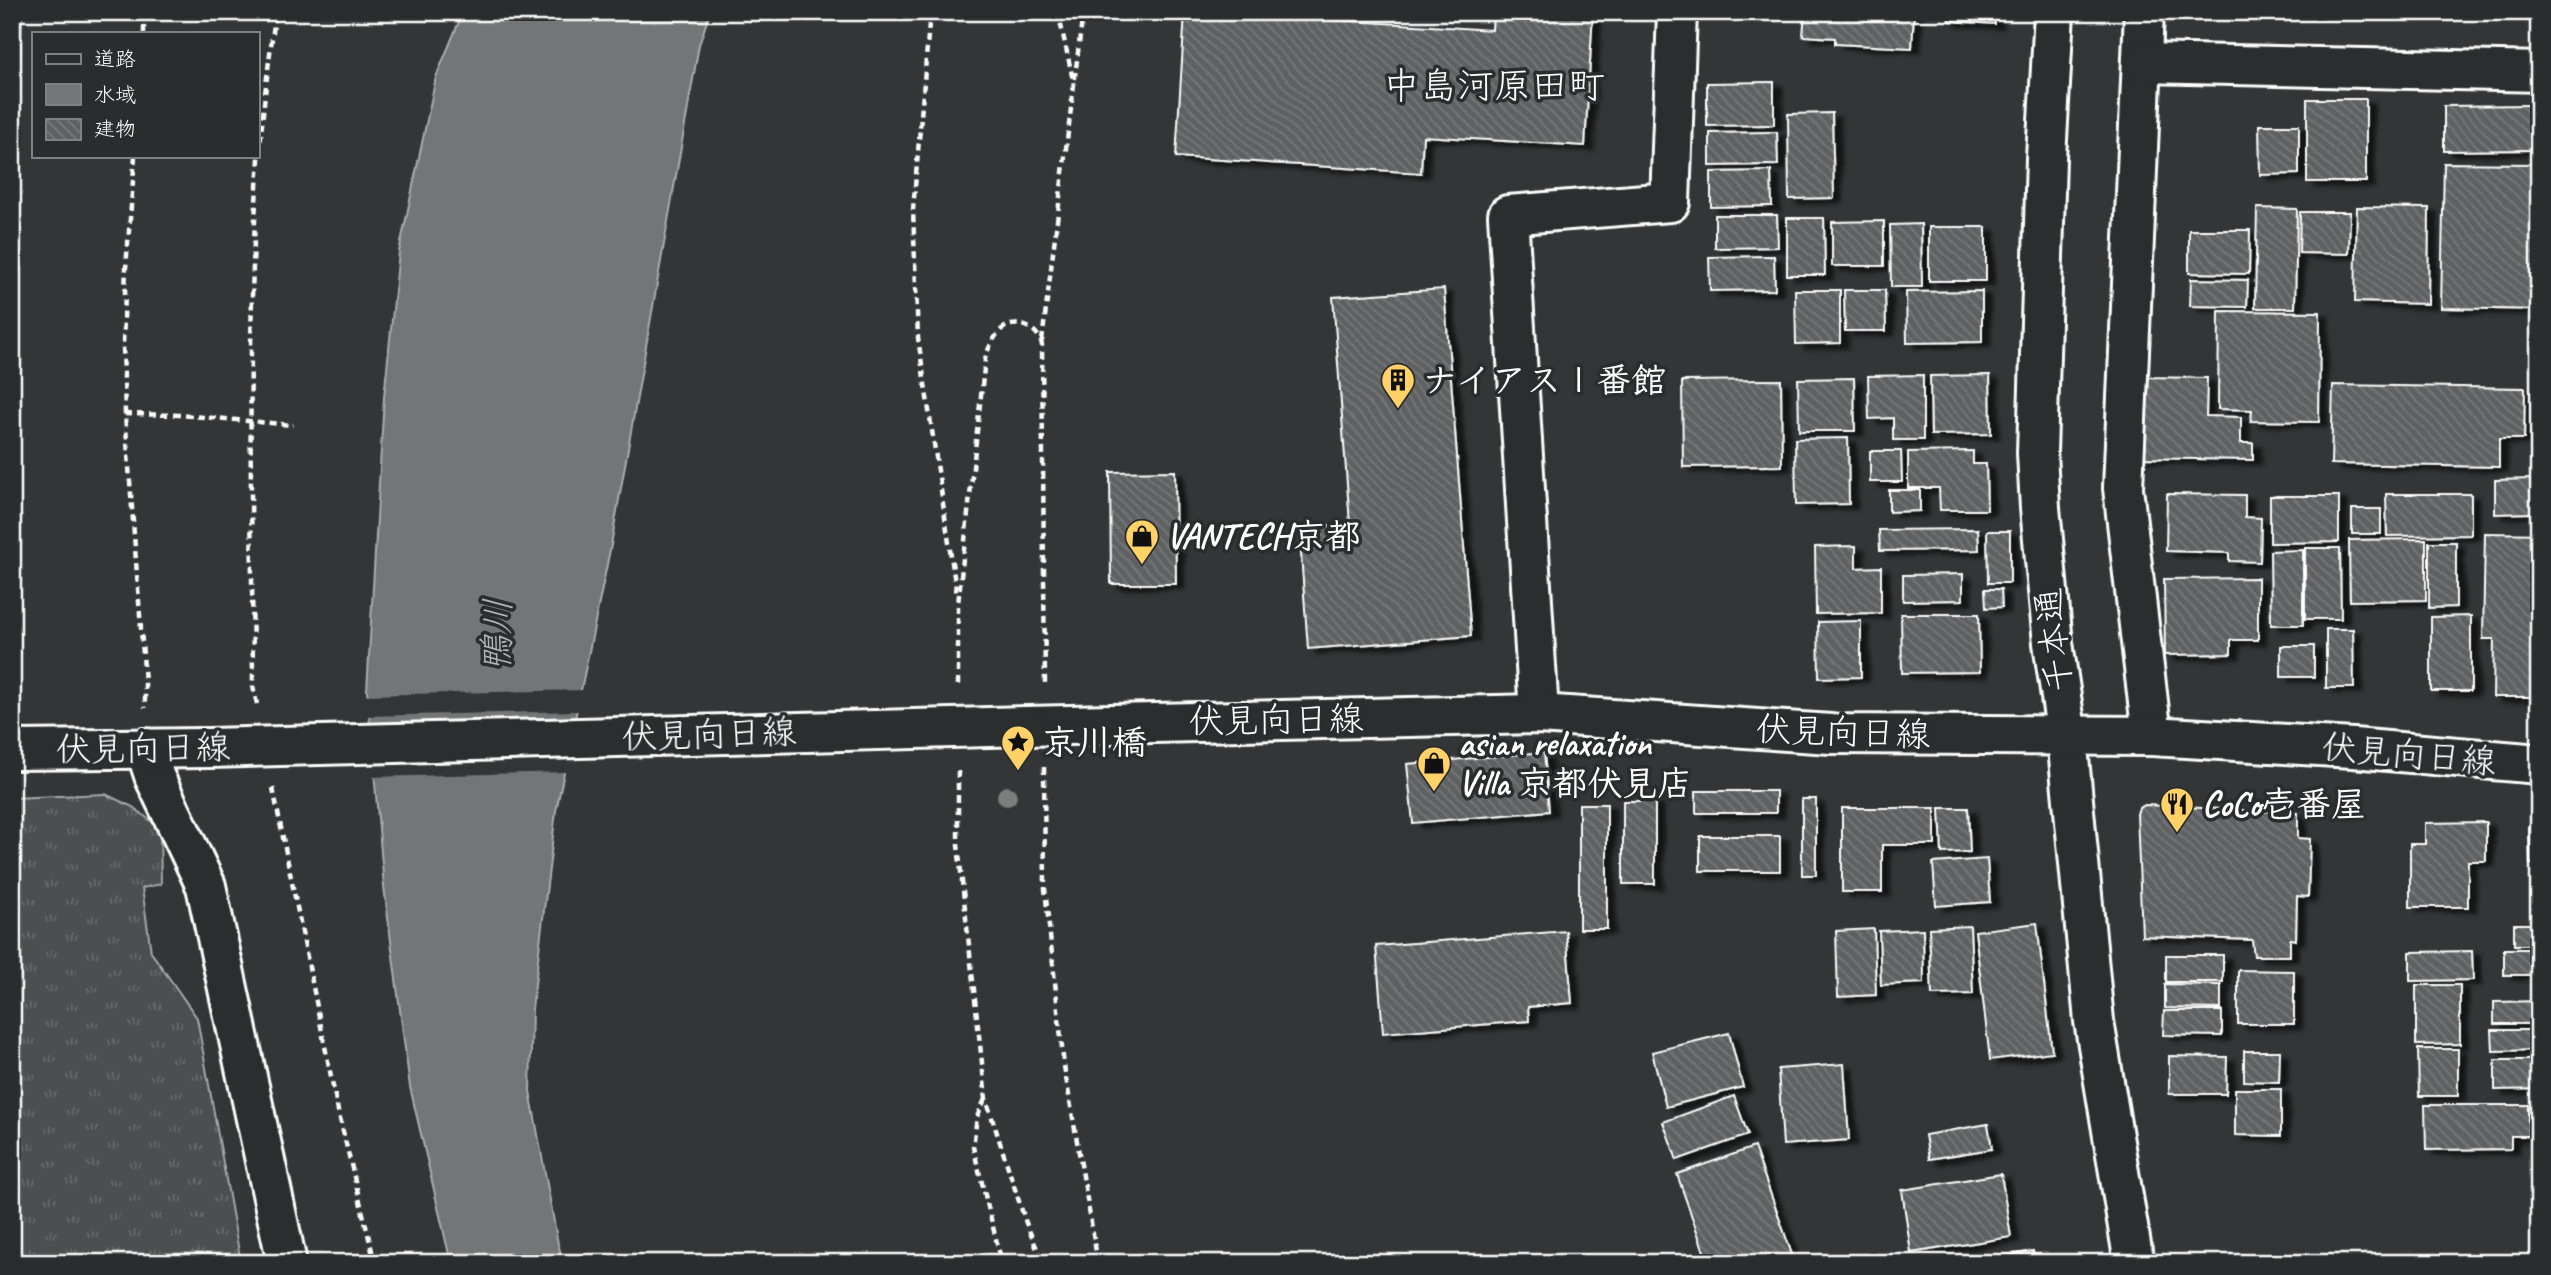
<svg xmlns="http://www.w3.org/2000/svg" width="2551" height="1275" font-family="Caveat,'Klee One',sans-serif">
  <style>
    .grass { fill: url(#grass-tufts); stroke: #a6a7a8; stroke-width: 2 }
    .water { fill: #737576; stroke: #abacad; stroke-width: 2 }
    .pier { fill: #333536 }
    .building { fill: url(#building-back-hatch); stroke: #fff; stroke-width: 2; filter: url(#shadow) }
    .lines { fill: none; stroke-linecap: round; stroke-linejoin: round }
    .minor-casing { stroke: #fff; stroke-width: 44 }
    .major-casing { stroke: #fff; stroke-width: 44 }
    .path { stroke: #fff; stroke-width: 4.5; stroke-dasharray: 7 5; stroke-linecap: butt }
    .minor { stroke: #2a2d2e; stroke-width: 38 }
    .major { stroke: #2a2d2e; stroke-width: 38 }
    .major-bridge-casing { stroke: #fff; stroke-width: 44; stroke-linecap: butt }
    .major-bridge { stroke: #2a2d2e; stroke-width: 38 }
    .tree { fill: #7c7e7e }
    .labels { text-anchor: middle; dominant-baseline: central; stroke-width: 7; stroke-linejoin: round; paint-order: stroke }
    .poi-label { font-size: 35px; font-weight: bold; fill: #fff; stroke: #2a2d2e; text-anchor: start }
    .street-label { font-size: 35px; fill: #fff; stroke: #2a2d2e }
    .neighbourhood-label { font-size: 37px; fill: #fff; stroke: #2a2d2e }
    .water-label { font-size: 37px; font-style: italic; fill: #b2b3b4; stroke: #2a2d2e }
  </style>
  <defs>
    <pattern id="grass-tufts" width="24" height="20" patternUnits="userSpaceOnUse" patternTransform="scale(1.75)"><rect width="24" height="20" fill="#4c4f50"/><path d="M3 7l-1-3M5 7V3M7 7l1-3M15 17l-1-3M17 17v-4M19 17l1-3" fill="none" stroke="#67696a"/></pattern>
    <pattern id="building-back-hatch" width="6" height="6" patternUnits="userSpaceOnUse" patternTransform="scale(1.75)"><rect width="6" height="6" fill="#5f6162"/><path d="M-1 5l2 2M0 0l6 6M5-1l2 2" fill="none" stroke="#77797a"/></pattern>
    <filter id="shadow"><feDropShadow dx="8" dy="4.5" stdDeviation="2" flood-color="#0009"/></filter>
  </defs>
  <rect width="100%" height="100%" fill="#333536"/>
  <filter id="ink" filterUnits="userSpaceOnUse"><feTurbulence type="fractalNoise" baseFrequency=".0143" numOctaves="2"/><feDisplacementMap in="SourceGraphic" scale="14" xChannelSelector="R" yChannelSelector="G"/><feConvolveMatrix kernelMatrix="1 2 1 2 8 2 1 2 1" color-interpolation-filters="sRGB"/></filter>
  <g filter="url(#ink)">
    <!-- grass -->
    <path class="grass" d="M105 794 133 807 160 828 161 884 142 888 151 952 197 1018 241 1263H12V798Z"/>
    <!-- water -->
    <g class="water">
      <path d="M12 12H22L12 367Z"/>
      <path d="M463 12H710L699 45 611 545 556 811 532 1009 530 1091 558 1244 564 1263H451L410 1087 384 887 367 691 384 397 399 252 436 77Z"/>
    </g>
    <!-- pier -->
    <g class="pier">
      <path d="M585 690 580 711 366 716 364 695Z"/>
      <path d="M570 759 568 772 371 777 370 764Z"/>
    </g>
    <!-- building -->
    <g class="building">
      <path d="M1185 12H1291L1290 17 1492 30 1493 12H1593L1585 146 1423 136 1421 173 1176 157Z"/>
      <path d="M1805 12H1914L1912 48 1835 44V38L1803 36Z"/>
      <path d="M1950 12H1995V24L1949 21Z"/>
      <path d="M1774 82V125L1707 126V83Z"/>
      <rect x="2307" y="99" width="59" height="83"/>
      <path d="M2539 105V150L2444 151V106Z"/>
      <path d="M1832 113 1834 198 1789 199 1788 114Z"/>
      <path d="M2259 125H2299V174L2260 175Z"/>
      <path d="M1777 132 1778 165 1710 166V133Z"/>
      <path d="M2444 163 2539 164V310L2441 308Z"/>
      <path d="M1771 171 1772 206 1711 207V172Z"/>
      <path d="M2357 207 2429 208 2428 304 2355 302Z"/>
      <path d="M2257 208 2297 209 2295 308H2255Z"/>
      <path d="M2300 212H2350L2349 254 2299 253Z"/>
      <path d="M1715 215H1777L1778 247 1715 248Z"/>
      <path d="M1787 218H1824L1825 275H1787Z"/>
      <path d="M1884 221V266H1832V222Z"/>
      <path d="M1921 224 1922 287H1891L1890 225Z"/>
      <rect x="1929" y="227" width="57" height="54"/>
      <path d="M2189 230H2250L2249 274 2189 273Z"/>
      <path d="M1774 256 1775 290 1710 291 1709 257Z"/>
      <path d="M2191 279 2248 280 2247 307 2190 306Z"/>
      <path d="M1444 289 1471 636 1308 649 1299 527 1350 524 1333 297Z"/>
      <path d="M1795 290H1840V343L1796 344Z"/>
      <path d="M1844 290H1885L1886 331H1845Z"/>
      <path d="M1982 291V342L1907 343 1906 292Z"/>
      <path d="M2219 311 2320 312 2319 422 2251 421 2252 410 2218 409Z"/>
      <path d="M1923 375V440H1893V418L1869 419 1868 376Z"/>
      <path d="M1990 375 1991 434 1931 435 1930 376Z"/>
      <path d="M2140 377 2207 378 2206 416 2241 417V443H2253V460L2139 458Z"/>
      <path d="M1854 378 1855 431H1799L1798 379Z"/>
      <path d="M1781 380 1782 466 1683 467 1682 381Z"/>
      <path d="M2333 385 2525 388 2524 439H2499V467L2331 464Z"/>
      <path d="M1848 438 1849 504 1796 505 1795 439Z"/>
      <path d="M1870 451H1901L1902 482H1870Z"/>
      <path d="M1973 451V464H1986L1987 510H1940L1939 488H1908V452Z"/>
      <path d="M1175 471 1176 584H1111L1110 472Z"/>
      <path d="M2537 479V513L2495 514V480Z"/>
      <path d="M1889 490H1920V511L1889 512Z"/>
      <path d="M2167 494 2245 495V517L2261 518 2260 562 2229 561V553L2166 551Z"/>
      <path d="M2386 494H2471V535L2387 536Z"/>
      <path d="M2270 496H2339V542L2270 543Z"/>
      <rect x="2352" y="509" width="29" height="25"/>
      <path d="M1978 529 1979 550 1880 551 1879 530Z"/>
      <path d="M1987 531H2010V583H1988Z"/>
      <path d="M2485 533 2539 534V697H2493L2494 639H2483Z"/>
      <path d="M2426 539V600L2350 601 2349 540Z"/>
      <path d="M2429 542H2456V607L2429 608Z"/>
      <path d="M1856 546V568L1881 567V613L1816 614 1815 547Z"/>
      <path d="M2305 548H2340L2341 619H2305Z"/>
      <path d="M2303 550V625H2271L2270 551Z"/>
      <path d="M1963 574V600L1903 601V575Z"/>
      <path d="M2258 578V640H2231V654L2165 655 2164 579Z"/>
      <path d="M1985 589H2001L2002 607 1986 608Z"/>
      <path d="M1901 614H1979L1980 672 1902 673Z"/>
      <path d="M2471 616V691H2431V617Z"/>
      <path d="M1861 621V677L1819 678 1818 622Z"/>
      <path d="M2326 629H2353L2354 688H2326Z"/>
      <rect x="2281" y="646" width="33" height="31"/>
      <path d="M1544 752 1549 811 1413 823 1407 764Z"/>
      <rect x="1696" y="791" width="80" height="22"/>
      <rect x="1802" y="799" width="14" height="76"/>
      <rect x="1623" y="801" width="32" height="83"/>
      <rect x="1579" y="804" width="28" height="125"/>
      <path d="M2145 805 2298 813V838L2310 839 2308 897 2297 896 2296 940 2290 939V956H2254L2252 940 2142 936 2137 814 2139 808Z"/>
      <path d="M1842 808H1935V845H1882V892H1842Z"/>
      <path d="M1940 808H1968L1970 852 1942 853Z"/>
      <path d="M2486 822V861H2468V907H2410V844H2425V823Z"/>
      <path d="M2529 828H2539V864H2530Z"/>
      <rect x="1700" y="836" width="80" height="35"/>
      <path d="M1987 859 1990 902 1936 906 1933 863Z"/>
      <path d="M2037 923 2052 1052 1990 1060 1975 931Z"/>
      <rect x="2514" y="924" width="25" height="21"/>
      <path d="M1970 926 1973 994 1932 995 1929 928Z"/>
      <path d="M1874 929 1876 995 1838 997 1836 931Z"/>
      <path d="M1923 929 1924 983 1881 985 1879 931Z"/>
      <path d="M1566 931 1572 1003 1528 1007 1529 1021 1383 1033 1376 946Z"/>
      <rect x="2504" y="949" width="35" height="26"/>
      <path d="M2472 951 2473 980 2410 981V952Z"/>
      <rect x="2166" y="955" width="57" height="27"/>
      <path d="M2238 970 2294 971V1024H2238Z"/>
      <path d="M2165 984 2221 985V1009L2165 1008Z"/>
      <path d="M2416 985H2460V1044L2416 1045Z"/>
      <path d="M2539 1001V1024H2494V1002Z"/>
      <path d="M2164 1011H2222V1036L2163 1035Z"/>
      <path d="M2492 1030H2539V1050L2493 1051Z"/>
      <path d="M1729 1033 1743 1087 1666 1107 1652 1052Z"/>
      <path d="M2418 1049H2458V1096H2419Z"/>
      <path d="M2244 1051H2280L2279 1082 2244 1081Z"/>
      <path d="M2169 1056 2227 1057 2226 1094H2169Z"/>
      <path d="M2495 1060H2539V1089L2495 1090Z"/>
      <path d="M1844 1064 1849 1140 1783 1145 1778 1069Z"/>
      <path d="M2235 1089H2281V1136L2235 1135Z"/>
      <path d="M1734 1096 1748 1135 1677 1160 1663 1122Z"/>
      <path d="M2425 1105H2528V1136H2511V1149L2426 1150Z"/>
      <path d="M1988 1124 1992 1149 1929 1159 1925 1135Z"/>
      <path d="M1754 1147 1795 1263H1708L1677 1174Z"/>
      <path d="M2001 1174 2011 1237 1911 1253 1902 1190Z"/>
      <path d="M2033 1251 2035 1263H1958Z"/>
    </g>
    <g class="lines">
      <!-- minor casing -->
      <g class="minor-casing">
        <g id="minor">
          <path d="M2054 12 2046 158 2037 453 2040 508 2053 643 2067 737 2094 1021 2134 1263"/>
          <path d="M2144 12 2123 488 2152 736"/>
          <path d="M2142 63 2539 72"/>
          <path d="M1539 714 1508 215 1670 202 1677 12"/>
          <path d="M145 748 155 778 206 886 287 1263"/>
        </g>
      </g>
      <!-- major casing -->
      <g class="major-casing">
        <g id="major">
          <path d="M1026 726 1539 714 1831 734 2152 736 2353 748 2539 764"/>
          <path d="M12 750 209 748"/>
        </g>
      </g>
      <!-- path -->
      <g class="path">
        <path d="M930 12 913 210 918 338 957 596"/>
        <path d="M1058 12 1074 84"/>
        <path d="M144 33V12"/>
        <path d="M135 156 126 268 123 344 125 414 145 682V708"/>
        <path d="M1042 341 1083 12"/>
        <path d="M125 414 180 415 293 425"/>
        <path d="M958 685V604L985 359C988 349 994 336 1002 329 1017 318 1039 328 1042 345L1045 685"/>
        <path d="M257 704 253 686C252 463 241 233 276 12"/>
        <path d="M1044 767 1045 889 1064 1066 1098 1263"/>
        <path d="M958 771V845L986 1099 1026 1223 1043 1263"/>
        <path d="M273 788 338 1111 375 1263"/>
        <path d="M985 1099 977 1117 973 1147 1002 1263"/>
      </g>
      <!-- minor -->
      <use href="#minor" class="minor"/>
      <!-- major -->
      <use href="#major" class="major"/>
      <!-- major-bridge casing -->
      <g class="major-bridge-casing">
        <path id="major-bridge" d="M209 748 1026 726"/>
      </g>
      <!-- major-bridge -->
      <use href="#major-bridge" class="major-bridge"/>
    </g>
    <!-- trees -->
    <circle class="tree" cx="1007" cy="796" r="10"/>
  </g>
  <!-- icons -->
  <defs>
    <g id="building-pin" transform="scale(1.75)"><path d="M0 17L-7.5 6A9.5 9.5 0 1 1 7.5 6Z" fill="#ffd166" stroke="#2a2d2e"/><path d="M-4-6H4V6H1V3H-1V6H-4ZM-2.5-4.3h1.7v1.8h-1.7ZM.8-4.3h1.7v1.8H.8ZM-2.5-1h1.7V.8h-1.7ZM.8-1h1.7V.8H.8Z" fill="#111"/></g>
    <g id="shop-pin" transform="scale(1.75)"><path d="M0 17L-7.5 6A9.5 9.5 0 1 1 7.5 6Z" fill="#ffd166" stroke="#2a2d2e"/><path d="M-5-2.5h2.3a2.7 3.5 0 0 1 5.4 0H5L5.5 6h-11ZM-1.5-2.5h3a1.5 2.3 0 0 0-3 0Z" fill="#111"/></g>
    <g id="sight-pin" transform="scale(1.75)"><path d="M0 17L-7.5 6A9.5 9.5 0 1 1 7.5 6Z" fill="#ffd166" stroke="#2a2d2e"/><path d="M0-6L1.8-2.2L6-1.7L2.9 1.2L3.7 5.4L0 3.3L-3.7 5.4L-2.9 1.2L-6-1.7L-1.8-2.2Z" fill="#111"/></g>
    <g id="restaurant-pin" transform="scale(1.75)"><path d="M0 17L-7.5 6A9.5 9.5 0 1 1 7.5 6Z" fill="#ffd166" stroke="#2a2d2e"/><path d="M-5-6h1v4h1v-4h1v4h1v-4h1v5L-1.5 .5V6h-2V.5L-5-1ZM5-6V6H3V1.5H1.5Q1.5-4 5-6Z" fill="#111"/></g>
  </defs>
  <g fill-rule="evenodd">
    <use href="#building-pin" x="1398" y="380"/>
    <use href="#shop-pin" x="1142" y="536"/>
    <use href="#sight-pin" x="1018" y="742"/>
    <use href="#shop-pin" x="1434" y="763"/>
    <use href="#restaurant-pin" x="2177" y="804"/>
  </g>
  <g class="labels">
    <!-- poi labels -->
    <g class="poi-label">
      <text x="1422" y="380">ナイアスⅠ番館</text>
      <text x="1166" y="536">VANTECH京都</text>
      <text x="1042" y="742">京川橋</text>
      <text x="1458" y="743">asian relaxation<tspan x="1458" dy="40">Villa 京都伏見店</tspan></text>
      <text x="2202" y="804">CoCo壱番屋</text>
    </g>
    <!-- street labels -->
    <g class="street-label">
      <text transform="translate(2054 640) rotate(-97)">千本通</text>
      <text transform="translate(1276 720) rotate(-1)">伏見向日線</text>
      <text transform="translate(1843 732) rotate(2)">伏見向日線</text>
      <text transform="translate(709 734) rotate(-2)">伏見向日線</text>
      <text transform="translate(143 748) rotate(-1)">伏見向日線</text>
      <text transform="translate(2409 754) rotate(5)">伏見向日線</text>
    </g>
    <!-- neighbourhood labels -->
    <g class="neighbourhood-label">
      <text x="1494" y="85">中島河原田町</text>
    </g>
    <!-- water labels -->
    <g class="water-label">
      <text transform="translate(497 635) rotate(-89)">鴨川</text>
    </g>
  </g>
  <!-- margin -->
  <rect width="2551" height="1275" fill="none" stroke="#2a2d2e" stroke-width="42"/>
  <rect x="21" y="21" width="2509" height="1233" fill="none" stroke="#fff" stroke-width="2.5" filter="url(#ink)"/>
  <!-- legend -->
  <rect x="32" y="32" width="228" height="126" fill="#2a2d2e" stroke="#7f8182" stroke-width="2"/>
  <rect x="46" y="54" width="35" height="10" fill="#2a2d2e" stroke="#7f8182" stroke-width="2"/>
  <text x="94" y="66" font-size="21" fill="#ffffff">道路</text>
  <rect x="46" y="84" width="35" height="21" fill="#737576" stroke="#7f8182" stroke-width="2"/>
  <text x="94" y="102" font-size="21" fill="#ffffff">水域</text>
  <rect x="46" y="119" width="35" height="21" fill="url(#building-back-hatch)" stroke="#7f8182" stroke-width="2"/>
  <text x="94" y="136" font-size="21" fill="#ffffff">建物</text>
</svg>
